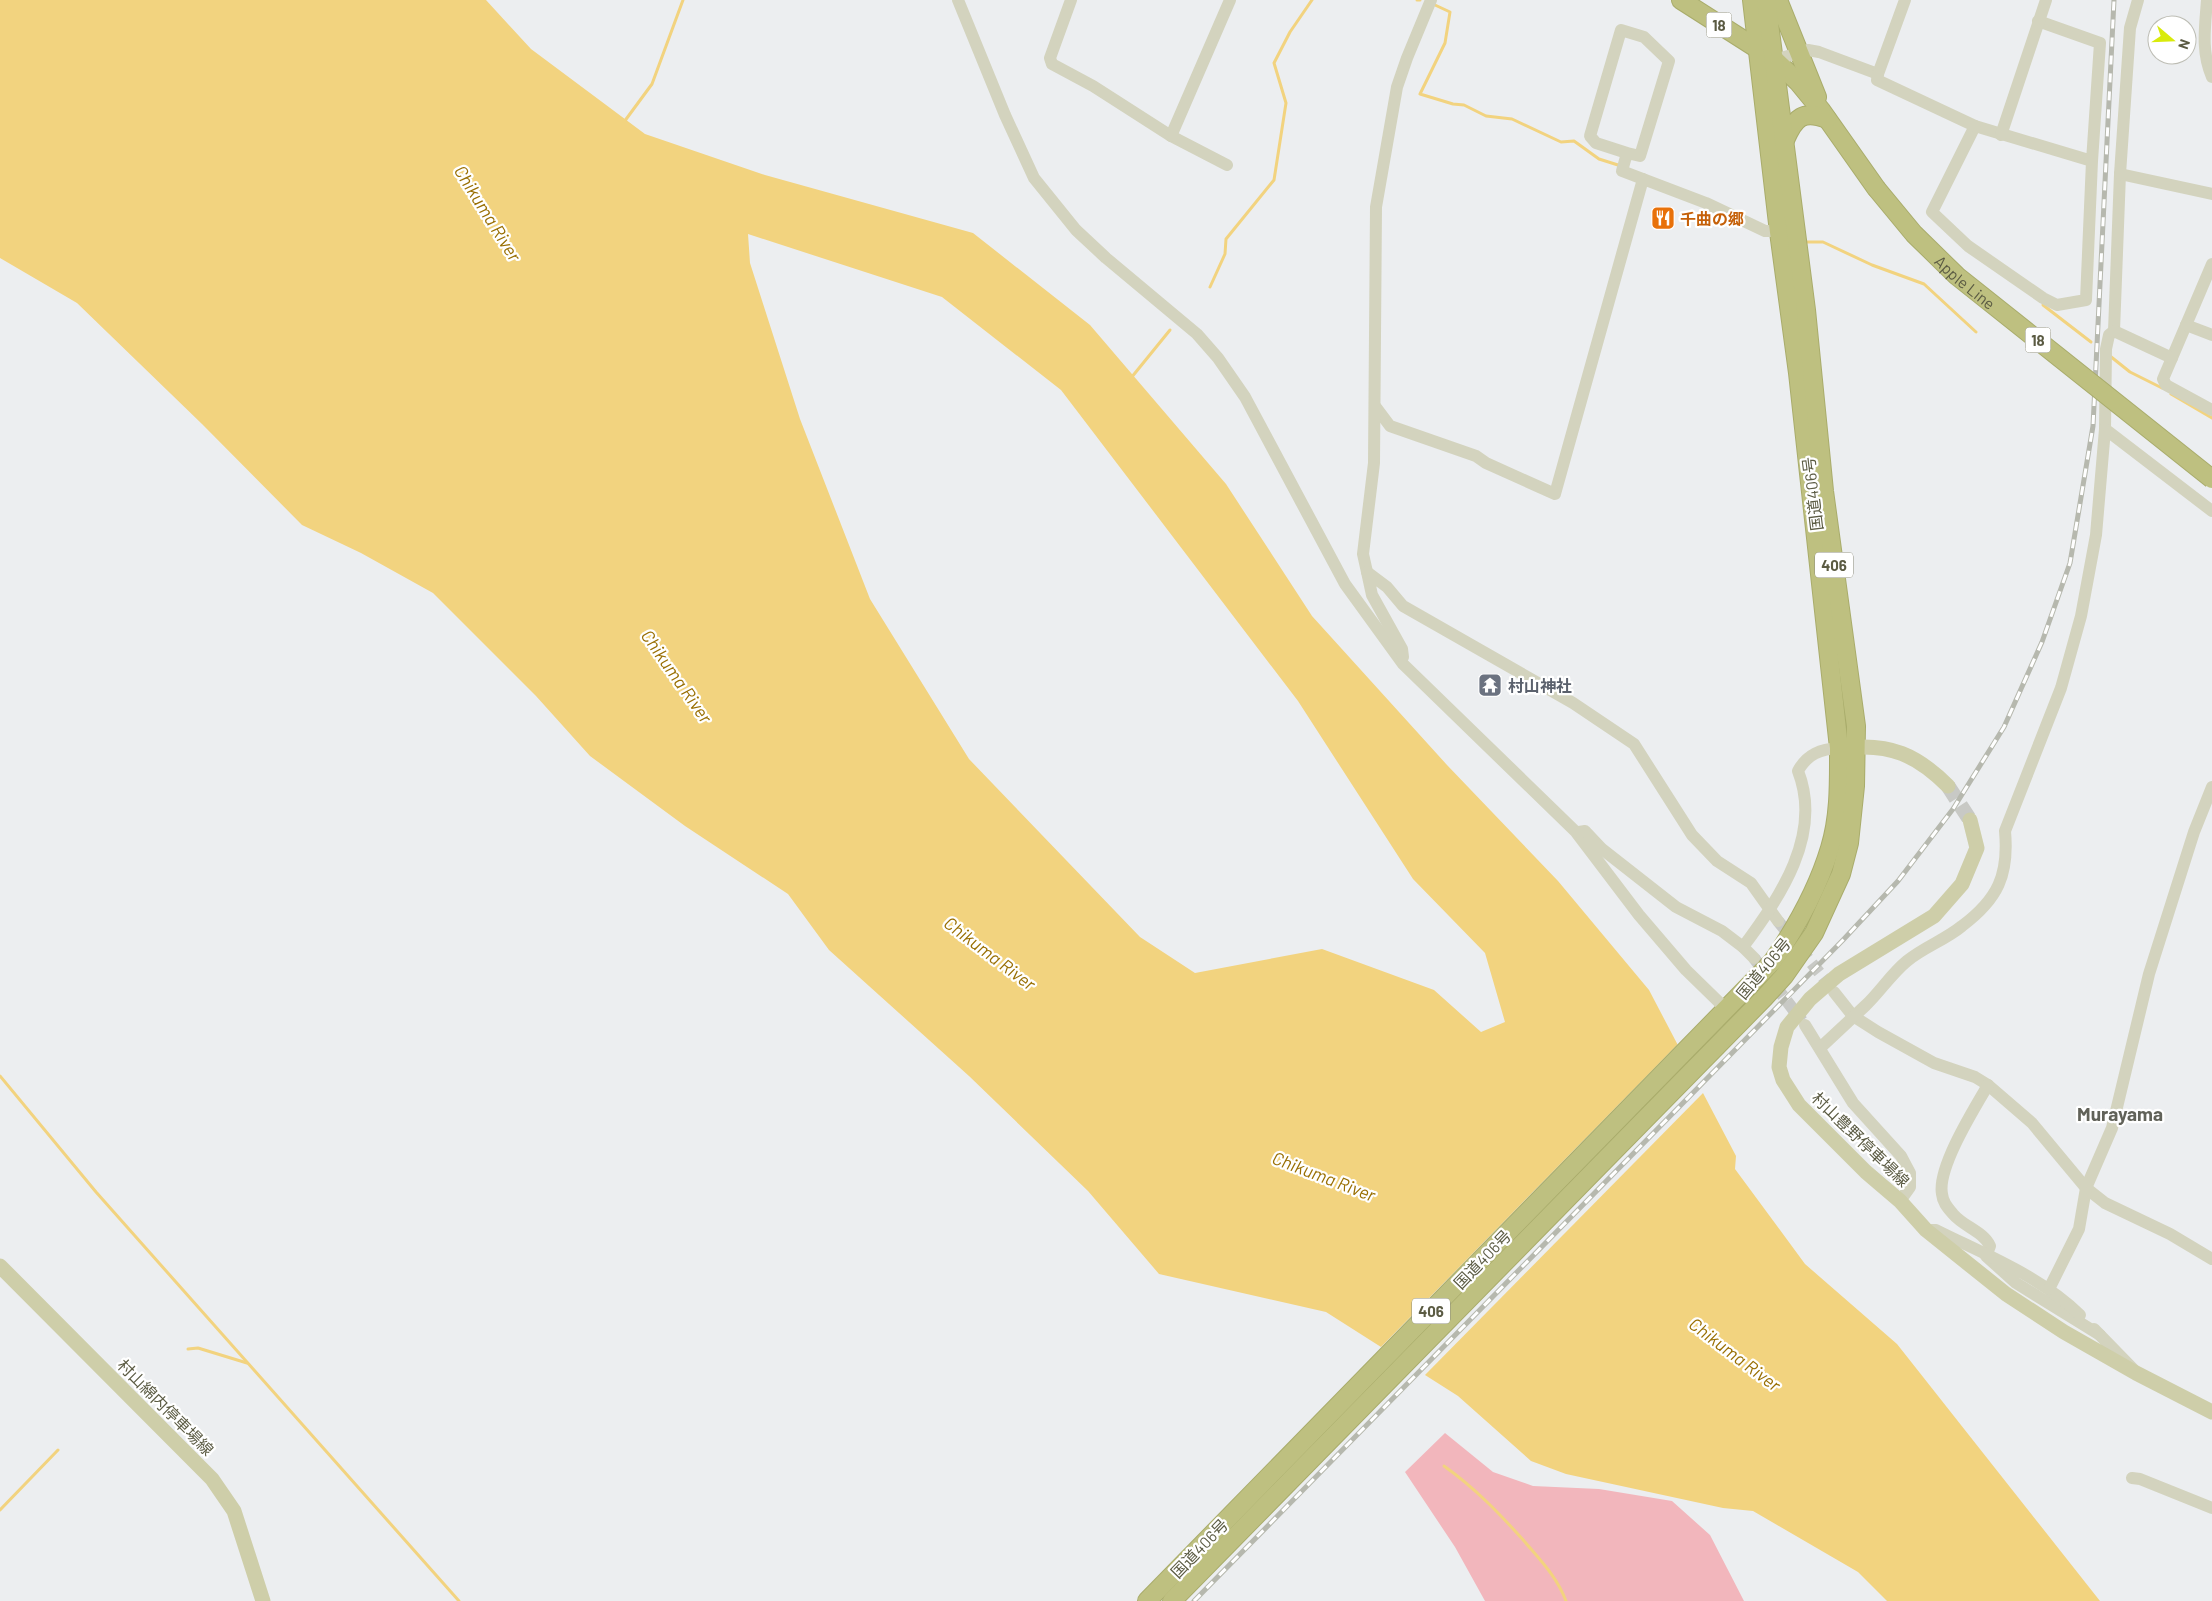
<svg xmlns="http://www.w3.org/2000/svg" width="2212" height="1601" font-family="Barlow,'Noto Sans JP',sans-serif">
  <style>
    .green { fill: #f2b6bc }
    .water { fill: #f2d37f; fill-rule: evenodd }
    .pier { fill: #eceef0 }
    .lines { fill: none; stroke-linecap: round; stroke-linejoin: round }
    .stream { stroke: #f2d37f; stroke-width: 3 }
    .minor-tunnel { stroke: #c8c9c5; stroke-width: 12; stroke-dasharray: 12 6; stroke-linecap: butt }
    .major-tunnel { stroke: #c8c9c5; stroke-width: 15; stroke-dasharray: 15 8; stroke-linecap: butt }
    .highway-casing { stroke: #a9ac6b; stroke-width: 20 }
    .minor { stroke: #d3d3be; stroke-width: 12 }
    .major { stroke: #cecea9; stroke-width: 15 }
    .highway { stroke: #bec080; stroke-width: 18 }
    .rail-casing { stroke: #b6b8ae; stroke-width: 5 }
    .rail { stroke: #fff; stroke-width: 3; stroke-dasharray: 9; stroke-linecap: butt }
    .highway-bridge-casing { stroke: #a9ac6b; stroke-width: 20; stroke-linecap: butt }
    .highway-bridge { stroke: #bec080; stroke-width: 18 }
    .labels { text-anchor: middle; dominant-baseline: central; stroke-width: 4.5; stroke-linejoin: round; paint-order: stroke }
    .shield { fill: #fff; stroke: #8c8c7b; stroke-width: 1 }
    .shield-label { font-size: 15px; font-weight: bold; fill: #5b5b43 }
    .food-label { font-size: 16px; font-weight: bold; fill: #c56008; stroke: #fff; text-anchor: start }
    .street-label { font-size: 16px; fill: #5b5b43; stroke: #fff }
    .worship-label { font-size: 16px; font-weight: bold; fill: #5b616d; stroke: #fff; text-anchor: start }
    .water-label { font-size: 18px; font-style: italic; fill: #996f03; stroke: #fff }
    .quarter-label { font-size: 19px; font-weight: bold; fill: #616259; stroke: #fff }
  </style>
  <rect width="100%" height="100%" fill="#eceef0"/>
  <!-- green -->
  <path class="green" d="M1445 1433 1493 1472 1533 1486 1599 1489 1672 1501 1710 1535 1744 1601H1485L1455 1547 1405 1472Z"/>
  <!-- water -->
  <path class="water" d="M0 0H486L531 49 645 134 765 175 973 233 1090 325 1226 484 1312 616 1447 765 1558 881 1649 990 1736 1156 1735 1169 1805 1264 1897 1344 2100 1601H1887L1858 1572 1753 1511 1723 1508 1566 1474 1531 1461 1458 1396 1326 1312 1159 1274 1088 1191 969 1076 829 950 788 894 685 826 590 756 536 696 433 593 361 553 302 525 202 424 77 303 0 258ZM748 234 942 297 1061 390 1298 701 1413 879 1485 953 1505 1022 1481 1032 1434 990 1322 949 1195 973 1140 937 969 759 870 599 800 419 750 263Z"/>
  <!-- pier -->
  <path class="pier" d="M1680 1042 1705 1091 1423 1377 1379 1349Z"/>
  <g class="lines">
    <!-- stream -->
    <g class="stream">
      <path d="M1417 0H1420"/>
      <path d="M1435 5 1450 12 1445 43 1420 94 1453 104 1464 105 1486 116 1512 119 1561 142 1574 141 1599 159 1618 165"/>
      <path d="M624 122 652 84 683 0"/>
      <path d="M1807 242H1823L1872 265 1924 284 1976 332"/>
      <path d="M1210 287 1225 254 1226 239 1274 180 1286 103 1274 63 1290 32 1312 0"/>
      <path d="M2043 305 2091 342"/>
      <path d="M2110 356 2130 372 2162 388"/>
      <path d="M1131 378 1170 330"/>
      <path d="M2171 394 2212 418"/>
      <path d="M0 1076 96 1192 459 1601"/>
      <path d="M188 1349 198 1348 247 1363"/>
      <path d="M1444 1466C1475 1488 1500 1514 1525 1542 1541 1561 1557 1577 1566 1601"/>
      <path d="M0 1510 58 1450"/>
    </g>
    <!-- minor-tunnel -->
    <g class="minor-tunnel">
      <path d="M1778 921 1834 991"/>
      <path d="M1754 958 1802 1021"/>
    </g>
    <!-- major-tunnel -->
    <path class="major-tunnel" d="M1948 786 1970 820"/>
    <!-- highway casing -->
    <g class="highway-casing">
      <g id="highway">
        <path d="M1681 0 1775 60 1798 82 1821 110 1876 188"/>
        <path d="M1778 0 1817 97"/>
        <path d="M1785 140C1795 117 1803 110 1827 119"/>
        <path d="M1147 1601 1773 961C1797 926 1818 888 1830 848 1840 816 1839 781 1839 748L1798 373 1779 232 1752 0"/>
        <path d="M1172 1601 1764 998 1784 976 1814 933 1841 874 1849 843 1855 786 1856 726 1824 491 1806 310 1766 0"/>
      </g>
    </g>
    <!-- minor -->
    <g class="minor">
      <path d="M958 0 1005 115 1034 178 1076 230 1106 258 1197 334 1218 358 1245 397 1345 584 1403 664 1576 832 1639 915 1686 970 1727 1010"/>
      <path d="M1071 0 1050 58 1052 64 1093 86 1171 136 1227 165"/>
      <path d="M2138 0 2130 28 2120 174 2114 331 2109 335 2106 349 2105 429 2212 511"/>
      <path d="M2207 0C2205 27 2201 52 2212 77"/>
      <path d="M2038 21 2100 43 2092 161 2086 300 2057 305 2043 298 1968 246 1932 212 1975 126 2092 161"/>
      <path d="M1775 60 1808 50 1819 52 1878 74 1905 0"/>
      <path d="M1878 74 1877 80 1975 126"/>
      <path d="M2001 135 2046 0"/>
      <path d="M1171 136 1230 0"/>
      <path d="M1627 153 1640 156 1669 61 1644 37 1621 30 1590 136 1596 143 1627 153 1622 171 1643 179"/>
      <path d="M2120 174 2212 194"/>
      <path d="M2212 264 2163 379 2166 385 2212 410"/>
      <path d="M2186 325 2212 335"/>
      <path d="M2114 331 2172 358"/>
      <path d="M1375 406 1390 426 1476 456 1486 463 1555 494 1643 179 1706 203 1765 231H1787"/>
      <path d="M1367 572 1363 554 1374 463 1376 207 1397 87 1407 58 1431 0"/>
      <path d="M1403 657 1402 649 1372 595 1367 572 1387 587 1403 606 1573 703 1634 744 1692 835 1717 861 1751 883 1778 921"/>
      <path d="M1579 832 1585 831 1602 849 1676 907 1722 931 1743 947 1754 958"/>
      <path d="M1743 947C1780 897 1823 835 1798 771 1807 754 1821 749 1839 748"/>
      <path d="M1834 992 1853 1016 1878 1032 1934 1063 1975 1077 1988 1085 2032 1123 2086 1188 2105 1203 2170 1234 2212 1259"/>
      <path d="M1805 1025 1853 1103 1901 1156 1910 1173V1187L1900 1201"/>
      <path d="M1820 1048C1835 1034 1850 1020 1865 1006 1880 992 1891 974 1907 961 1924 947 1945 940 1962 926 1998 899 2009 875 2005 831L2061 688 2081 616 2096 535 2105 429"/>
      <path d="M1988 1085C1974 1109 1937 1168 1942 1194 1943 1203 1948 1208 1953 1214 1964 1227 1983 1231 1990 1246L1986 1256 2016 1283 2100 1335"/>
      <path d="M1926 1230H1936C1986 1255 2040 1276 2080 1315"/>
      <path d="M2049 1289 2079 1229 2086 1188 2112 1128 2149 974 2194 832 2212 787"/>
      <path d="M2094 1329 2134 1370"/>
      <path d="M2132 1478 2140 1479 2212 1508"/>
    </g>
    <!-- major -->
    <g class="major">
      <path d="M1846 748C1890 743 1917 755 1948 786"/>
      <path d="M1970 820 1977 848 1962 884 1934 916 1839 974 1810 999 1787 1027 1781 1047 1779 1067 1783 1080 1799 1105 1866 1172 1900 1201 1926 1230 2006 1294 2064 1332 2136 1373 2212 1412"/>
      <path d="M0 1266 212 1479 234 1511 263 1601"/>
    </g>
    <!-- highway -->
    <use href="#highway" class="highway"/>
    <!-- rail casing -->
    <g class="rail-casing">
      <path id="rail" d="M1194 1601 1843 940 1898 881 1953 809 2004 727 2042 642 2070 563 2093 426 2114 0"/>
    </g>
    <!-- rail -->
    <use href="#rail" class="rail"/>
    <!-- highway-bridge casing -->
    <g class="highway-bridge-casing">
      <g id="highway-bridge">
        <path id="s1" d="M1876 188 1914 234 1957 276 2212 479"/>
      </g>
    </g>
    <!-- highway-bridge -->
    <use href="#highway-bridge" class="highway-bridge"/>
  </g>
  <!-- icons -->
  <defs>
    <g id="restaurant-square" transform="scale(1.25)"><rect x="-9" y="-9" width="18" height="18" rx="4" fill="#e8710a" stroke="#fff"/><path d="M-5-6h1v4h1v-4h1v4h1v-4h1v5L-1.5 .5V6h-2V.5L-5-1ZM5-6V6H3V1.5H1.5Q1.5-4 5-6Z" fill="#fff"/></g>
    <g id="temple-square" transform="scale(1.25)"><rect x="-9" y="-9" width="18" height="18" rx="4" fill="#6b7280" stroke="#fff"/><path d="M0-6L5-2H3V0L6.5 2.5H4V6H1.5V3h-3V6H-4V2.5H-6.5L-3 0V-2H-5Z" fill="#fff"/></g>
  </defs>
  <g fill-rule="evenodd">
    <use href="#restaurant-square" x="1663" y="218"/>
    <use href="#temple-square" x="1490" y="685"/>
  </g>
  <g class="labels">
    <!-- shield labels -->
    <g class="shield">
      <rect x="1706.5" y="12.5" width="25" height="25" rx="4"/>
      <rect x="2025.5" y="327.5" width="25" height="25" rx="4"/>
      <rect x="1815" y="552.5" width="38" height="25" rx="4"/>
      <rect x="1412" y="1298.5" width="38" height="25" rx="4"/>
    </g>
    <g class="shield-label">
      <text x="1719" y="25">18</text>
      <text x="2038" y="340">18</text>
      <text x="1834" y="565">406</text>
      <text x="1431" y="1311">406</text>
    </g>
    <!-- food labels -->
    <g class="food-label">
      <text x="1680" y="218">千曲の郷</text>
    </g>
    <!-- street labels -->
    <g class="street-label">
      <text stroke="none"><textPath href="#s1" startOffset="130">Apple Line</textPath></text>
      <text transform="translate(1812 494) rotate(-97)">国道406号</text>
      <text transform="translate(1763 968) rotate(-50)">国道406号</text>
      <text transform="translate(1861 1139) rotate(44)">村山豊野停車場線</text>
      <text transform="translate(1482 1259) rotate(-46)">国道406号</text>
      <text transform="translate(166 1407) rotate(45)">村山綿内停車場線</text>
      <text transform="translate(1199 1548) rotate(-46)">国道406号</text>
    </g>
    <!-- worship labels -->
    <g class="worship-label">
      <text x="1508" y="685">村山神社</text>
    </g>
    <!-- water labels -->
    <g class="water-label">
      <text transform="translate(488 213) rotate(58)">Chikuma River</text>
      <text transform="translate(677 676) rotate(55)">Chikuma River</text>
      <text transform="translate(990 953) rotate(37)">Chikuma River</text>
      <text transform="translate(1324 1176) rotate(21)">Chikuma River</text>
      <text transform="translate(1735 1354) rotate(37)">Chikuma River</text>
    </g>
    <!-- quarter labels -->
    <g class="quarter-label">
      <text x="2120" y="1113">Murayama</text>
    </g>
  </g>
  <!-- north arrow -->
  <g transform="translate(2172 40) rotate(109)"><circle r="24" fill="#ffffff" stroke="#bdbdb4"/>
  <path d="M0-4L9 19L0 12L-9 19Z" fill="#d9eb0b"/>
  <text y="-8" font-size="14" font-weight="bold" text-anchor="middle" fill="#5b5b43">N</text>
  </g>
</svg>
